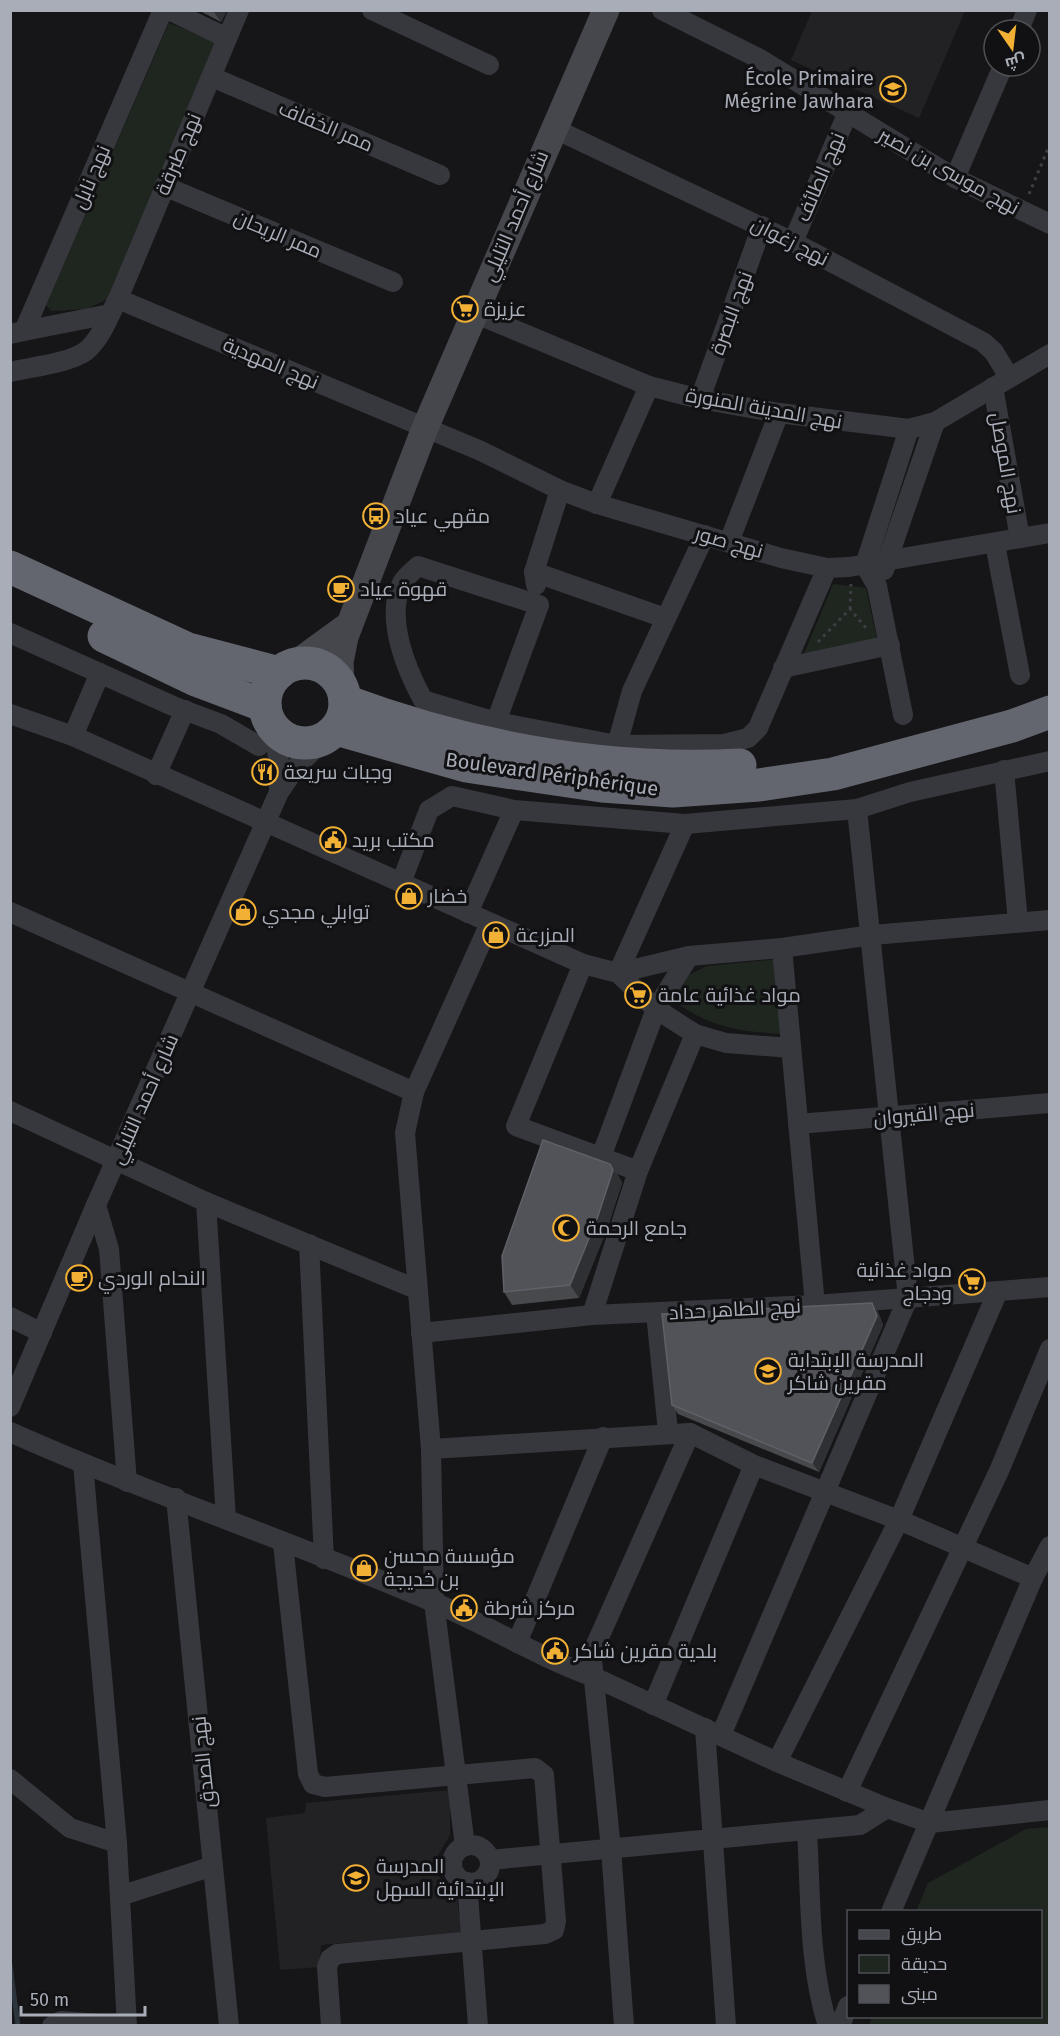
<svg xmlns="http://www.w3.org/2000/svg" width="1060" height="2036" font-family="'Fira Sans',Cairo,sans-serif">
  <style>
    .built { fill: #222225 }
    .green { fill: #1e261f }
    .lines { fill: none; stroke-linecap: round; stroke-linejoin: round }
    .stream { stroke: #2c353c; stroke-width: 5 }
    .path { stroke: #3d3f44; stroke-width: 3; stroke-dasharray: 3 4.5; stroke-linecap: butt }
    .street { stroke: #37383d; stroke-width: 20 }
    .secondary { stroke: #45474d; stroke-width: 27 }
    .highway { stroke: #63666e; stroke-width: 33 }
    .wall { fill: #47494d }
    .shaded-wall { fill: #2f3033 }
    .building { fill: #525359; stroke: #5f6168; stroke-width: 1.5 }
    .labels { text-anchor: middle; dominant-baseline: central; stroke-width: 6; stroke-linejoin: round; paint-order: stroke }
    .poi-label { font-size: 20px; fill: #a8adb8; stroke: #111113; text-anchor: start }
    .street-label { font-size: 20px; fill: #a8adb8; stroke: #111113 }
  </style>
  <rect width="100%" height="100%" fill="#161618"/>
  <!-- built -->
  <g class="built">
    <path d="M812 11V10L965 11 919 118 791 60Z"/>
    <path d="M450 1790V1835L434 1862 436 1874 456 1893 462 1932 321 1945 319 1967 280 1970 266 1818 305 1813 306 1803Z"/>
  </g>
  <!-- green -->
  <g class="green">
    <path d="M169 23 218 42 109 298 87 309 51 311 46 305Z"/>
    <path d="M833 584 866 588 877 640 803 656Z"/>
    <path d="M779 959 781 1034C736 1031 709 1027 673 1000L689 975 707 966Z"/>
    <path d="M1049 1827V2025H869L872 2017 1040 2016V1912L916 1911 928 1883 1026 1829Z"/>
  </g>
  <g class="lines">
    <!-- stream -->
    <path class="stream" d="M10 1965 18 2026"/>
    <!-- path -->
    <g class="path">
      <path d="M1029 194 1050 144"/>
      <path d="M850 609 851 584"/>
      <path d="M818 642 850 609 867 629"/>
    </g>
    <!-- street -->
    <g class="street">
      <path d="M169 10 227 38"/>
      <path d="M372 10 489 65"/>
      <path d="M662 10 760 59 955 178 1050 224"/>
      <path d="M1019 30 1027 10"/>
      <path d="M212 77 440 175"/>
      <path d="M553 128 793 242 983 342 994 352 1009 377"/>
      <path d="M955 178 1003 66"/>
      <path d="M164 186 393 282"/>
      <path d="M793 242 848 112"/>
      <path d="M118 299 481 451 560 490 597 504 781 558 827 568 849 567 1050 533"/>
      <path d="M474 313 649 386 700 399 779 413 909 429 935 422 1050 354"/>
      <path d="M24 331 110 314"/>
      <path d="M10 334 24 331 163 10"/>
      <path d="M10 372C31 367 70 363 86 351 101 339 109 315 118 299L239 10"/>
      <path d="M993 387 1020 538"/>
      <path d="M700 399 762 226"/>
      <path d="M597 504 649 386"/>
      <path d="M729 542 779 413"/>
      <path d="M995 544 1020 675"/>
      <path d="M884 570 935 422"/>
      <path d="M534 572 665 618"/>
      <path d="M536 585 534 572 560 490"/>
      <path d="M10 633 173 706 221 724 259 746"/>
      <path d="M783 668 890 645"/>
      <path d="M10 714 73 736 583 964 618 973 656 1009 695 1034 638 1171 592 1315"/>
      <path d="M903 715 877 586 865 565 909 429"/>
      <path d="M496 722 539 605 418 566C413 571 406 576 402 583 385 618 406 669 423 700L496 722 617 745 724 744 748 738 758 728 827 568"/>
      <path d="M272 726 279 761V792"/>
      <path d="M73 736 100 673"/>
      <path d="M617 745 632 691 705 535"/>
      <path d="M1004 770 1018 922"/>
      <path d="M156 775 185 710"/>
      <path d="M401 883 429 810 452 796 514 810 685 824 857 809 910 792 1050 761"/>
      <path d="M10 912 414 1092"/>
      <path d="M468 913 514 810"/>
      <path d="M782 948 815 1305"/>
      <path d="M583 964 516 1126 638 1171"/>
      <path d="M618 973 689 956 782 948 872 935 1050 920"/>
      <path d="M618 973 685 824"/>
      <path d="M695 1034 726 1043 791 1048"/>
      <path d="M10 1111 206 1202 416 1289"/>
      <path d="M798 1124 1050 1103"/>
      <path d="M601 1157 656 1009 689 956"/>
      <path d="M206 1202 226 1519"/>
      <path d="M96 1205 109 1249 127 1482"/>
      <path d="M309 1244 324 1559"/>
      <path d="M656 1313 668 1432"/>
      <path d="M10 1317 42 1333"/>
      <path d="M421 1333 592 1315 815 1305 1050 1287"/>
      <path d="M10 1407 96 1205 279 792 297 766 328 736"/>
      <path d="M10 1432C149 1494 294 1542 433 1602 488 1625 538 1657 594 1677L777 1762 887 1808 930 1823 1050 1810"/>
      <path d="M431 1449 690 1433 754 1465 899 1520 1033 1578"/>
      <path d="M83 1464 117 1843 127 2026"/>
      <path d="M176 1498 229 2026"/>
      <path d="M283 1544 308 1774 313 1784 325 1787 535 1768 544 1775 556 1921 554 1930 545 1934 337 1954 330 1959 327 1967 331 2026"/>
      <path d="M517 1643 603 1437"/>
      <path d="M653 1705 754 1465"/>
      <path d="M705 1728 726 2026"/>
      <path d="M721 1735 908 1298 857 809"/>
      <path d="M777 1762 899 1520 998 1291"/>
      <path d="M10 1779 70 1828 117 1843"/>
      <path d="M847 1792 999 1471 1050 1349"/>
      <path d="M807 1831C811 1895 808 1964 828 2026"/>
      <circle cx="471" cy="1864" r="19"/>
      <path d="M465 1846 434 1602 431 1449 405 1133 414 1092 490 923"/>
      <path d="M490 1860 860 1825 887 1808"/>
      <path d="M467 1882 478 2026"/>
      <path d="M120 1896 213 1866"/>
      <path d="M891 1912 1033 1578 1050 1546"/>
      <path d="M52 2026 61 2021 126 2026"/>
      <path d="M624 2026 611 1849 592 1660 593 1651 690 1433"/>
      <path d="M840 2026 848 2006"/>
    </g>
    <!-- secondary -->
    <g class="secondary">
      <path d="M294 665 349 625"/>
      <path d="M341 686 340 662 345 637 425 428 606 10"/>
    </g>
    <!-- highway -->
    <g class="highway">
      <path d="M10 567 188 649 279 673"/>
      <path d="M104 636 196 680 265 706"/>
      <circle cx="305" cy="703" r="40"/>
      <path d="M345 701C472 748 605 772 740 765"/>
      <path d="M336 729 466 766 602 786 673 791 759 785 833 774 1012 726 1050 712"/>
    </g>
  </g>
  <!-- wall -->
  <g class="wall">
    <path d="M198 10H227L221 22Z"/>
    <path d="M610 1164 619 1177 622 1183 607 1229 579 1298 512 1305 504 1292Z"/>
    <path d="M872 1303 878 1312 883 1325 819 1472 678 1414 672 1405Z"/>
  </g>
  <!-- shaded-wall -->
  <g class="shaded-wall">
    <path d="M215 10H227L221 22 214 12Z"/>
    <path d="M610 1164 619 1177 622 1183 607 1229 579 1298 570 1285Z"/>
    <path d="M872 1303 878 1312 883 1325 819 1472 812 1463Z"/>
  </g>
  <!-- building -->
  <g class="building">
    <path d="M543 1140 610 1164 613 1170 598 1216 570 1285 504 1292 502 1256Z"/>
    <path d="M872 1303 877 1316 812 1463 672 1405 662 1314Z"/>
  </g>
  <!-- icons -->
  <defs>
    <g id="school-ring" transform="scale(1.35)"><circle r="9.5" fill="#111113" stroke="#f2b134" stroke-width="1.5"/><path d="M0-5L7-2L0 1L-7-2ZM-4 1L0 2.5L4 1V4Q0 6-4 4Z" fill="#f2b134"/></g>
    <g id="supermarket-ring" transform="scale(1.35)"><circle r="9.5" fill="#111113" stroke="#f2b134" stroke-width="1.5"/><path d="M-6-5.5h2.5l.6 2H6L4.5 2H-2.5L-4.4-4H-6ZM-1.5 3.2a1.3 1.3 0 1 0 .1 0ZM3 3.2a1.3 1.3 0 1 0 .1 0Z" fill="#f2b134"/></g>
    <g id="bus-ring" transform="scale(1.35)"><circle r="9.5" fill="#111113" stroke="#f2b134" stroke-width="1.5"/><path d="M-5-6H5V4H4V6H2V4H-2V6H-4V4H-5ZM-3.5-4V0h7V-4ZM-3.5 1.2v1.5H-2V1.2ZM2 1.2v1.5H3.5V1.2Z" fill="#f2b134"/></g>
    <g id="cafe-ring" transform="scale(1.35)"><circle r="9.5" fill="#111113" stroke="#f2b134" stroke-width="1.5"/><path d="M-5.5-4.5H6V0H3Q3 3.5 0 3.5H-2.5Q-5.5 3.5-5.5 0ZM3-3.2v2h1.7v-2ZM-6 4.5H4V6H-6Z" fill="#f2b134"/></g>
    <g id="restaurant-ring" transform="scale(1.35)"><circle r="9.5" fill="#111113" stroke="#f2b134" stroke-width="1.5"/><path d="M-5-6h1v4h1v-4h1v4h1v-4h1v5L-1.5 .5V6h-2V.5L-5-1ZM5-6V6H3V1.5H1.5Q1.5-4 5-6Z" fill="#f2b134"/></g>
    <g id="civic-ring" transform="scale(1.35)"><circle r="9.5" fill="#111113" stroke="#f2b134" stroke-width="1.5"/><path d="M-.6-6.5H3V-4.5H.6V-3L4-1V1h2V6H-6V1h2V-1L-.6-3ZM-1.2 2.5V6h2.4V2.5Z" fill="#f2b134"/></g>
    <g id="shop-ring" transform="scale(1.35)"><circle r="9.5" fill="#111113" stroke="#f2b134" stroke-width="1.5"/><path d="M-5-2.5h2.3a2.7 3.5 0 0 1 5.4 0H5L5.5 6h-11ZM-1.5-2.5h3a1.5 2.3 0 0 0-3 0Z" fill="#f2b134"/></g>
    <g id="mosque-ring" transform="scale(1.35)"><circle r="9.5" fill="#111113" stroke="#f2b134" stroke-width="1.5"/><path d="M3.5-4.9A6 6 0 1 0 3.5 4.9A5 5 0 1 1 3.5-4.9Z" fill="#f2b134"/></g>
  </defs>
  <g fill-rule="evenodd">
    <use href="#school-ring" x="893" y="89"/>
    <use href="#supermarket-ring" x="465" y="309"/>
    <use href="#bus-ring" x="376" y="516"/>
    <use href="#cafe-ring" x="341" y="589"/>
    <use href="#restaurant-ring" x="265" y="772"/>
    <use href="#civic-ring" x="333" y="840"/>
    <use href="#shop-ring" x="409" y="896"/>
    <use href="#shop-ring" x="243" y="912"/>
    <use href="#shop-ring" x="496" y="935"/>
    <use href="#supermarket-ring" x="638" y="995"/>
    <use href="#mosque-ring" x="566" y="1228"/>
    <use href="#cafe-ring" x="79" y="1278"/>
    <use href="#supermarket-ring" x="972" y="1282"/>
    <use href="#school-ring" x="768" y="1371"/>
    <use href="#shop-ring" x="364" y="1568"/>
    <use href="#civic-ring" x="464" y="1608"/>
    <use href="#civic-ring" x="555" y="1651"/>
    <use href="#school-ring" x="356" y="1878"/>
  </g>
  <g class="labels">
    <!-- poi labels -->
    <g class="poi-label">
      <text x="874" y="78" text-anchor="end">École Primaire<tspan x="874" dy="23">Mégrine Jawhara</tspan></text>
      <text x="484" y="309">عزيزة</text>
      <text x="395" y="516">مقهي عياد</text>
      <text x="360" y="589">قهوة عياد</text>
      <text x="284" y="772">وجبات سريعة</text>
      <text x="352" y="840">مكتب بريد</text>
      <text x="428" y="896">خضار</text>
      <text x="262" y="912">توابلي مجدي</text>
      <text x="516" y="935">المزرعة</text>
      <text x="658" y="995">مواد غذائية عامة</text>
      <text x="586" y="1228">جامع الرحمة</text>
      <text x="952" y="1270" text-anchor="end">مواد غذائية<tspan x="952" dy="23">ودجاج</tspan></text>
      <text x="98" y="1278">النحام الوردي</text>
      <text x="788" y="1360">المدرسة الإبتداية<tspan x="788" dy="23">مقرين شاكر</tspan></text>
      <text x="384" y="1556">مؤسسة محسن<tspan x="384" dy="23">بن خديجة</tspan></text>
      <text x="484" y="1608">مركز شرطة</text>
      <text x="574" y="1651">بلدية مقرين شاكر</text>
      <text x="376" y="1866">المدرسة<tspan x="376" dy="23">الإبتدائية السهل</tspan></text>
    </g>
    <!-- street labels -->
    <g class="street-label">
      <text transform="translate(326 126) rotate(23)">ممر الخفاف</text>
      <text transform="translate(178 154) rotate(-67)">نهج طبرقة</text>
      <text transform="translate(949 171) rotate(29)">نهج موسى بن نصير</text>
      <text transform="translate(91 177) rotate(-67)">نهج نابل</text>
      <text transform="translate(820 177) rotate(-67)">نهج الطائف</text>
      <text transform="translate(515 216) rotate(-67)">شارع أحمد التليلي</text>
      <text transform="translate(278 234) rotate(23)">ممر الريحان</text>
      <text transform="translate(790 241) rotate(27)">نهج زغوان</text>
      <text transform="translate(731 313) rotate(-70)">نهج البصرة</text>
      <text transform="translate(271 363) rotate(23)">نهج المهدية</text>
      <text transform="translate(764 408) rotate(10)">نهج المدينة المنورة</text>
      <text transform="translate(1006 463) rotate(80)">نهج الموصل</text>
      <text transform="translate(729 542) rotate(16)">نهج صور</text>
      <text transform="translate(552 774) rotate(8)">Boulevard Périphérique</text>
      <text transform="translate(144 1099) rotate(-66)">شارع أحمد التليلي</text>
      <text transform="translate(924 1114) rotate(-5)">نهج القيروان</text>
      <text transform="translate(735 1309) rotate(-3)">نهج الطاهر حداد</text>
      <text transform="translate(203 1762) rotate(-96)">نهج الصدق</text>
    </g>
  </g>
  <!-- border -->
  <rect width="1060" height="2036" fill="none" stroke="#a8adb8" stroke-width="24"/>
  <!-- legend -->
  <rect x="847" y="1910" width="195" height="108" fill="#111113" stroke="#4d4f55" stroke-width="1.5"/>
  <rect x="859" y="1930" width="30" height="9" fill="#45474d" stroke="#4d4f55" stroke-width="1.5"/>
  <text x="901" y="1940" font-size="18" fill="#a8adb8">طريق</text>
  <rect x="859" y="1955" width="30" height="18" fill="#1e261f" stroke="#4d4f55" stroke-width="1.5"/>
  <text x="901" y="1970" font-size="18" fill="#a8adb8">حديقة</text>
  <rect x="859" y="1985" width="30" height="18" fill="#525359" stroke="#4d4f55" stroke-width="1.5"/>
  <text x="901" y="2000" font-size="18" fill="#a8adb8">مبنى</text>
  <!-- north arrow -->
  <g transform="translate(1012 48) rotate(166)"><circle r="28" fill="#111113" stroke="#4d4f55" stroke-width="1.5"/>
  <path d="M0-4.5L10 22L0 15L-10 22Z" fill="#f2b134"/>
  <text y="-9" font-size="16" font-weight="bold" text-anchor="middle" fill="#a8adb8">ش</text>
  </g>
  <!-- scale -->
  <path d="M21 2006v9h124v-9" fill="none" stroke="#a8adb8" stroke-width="3"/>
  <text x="30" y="2006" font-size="18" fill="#a8adb8" stroke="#111113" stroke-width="4.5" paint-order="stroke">50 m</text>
</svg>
